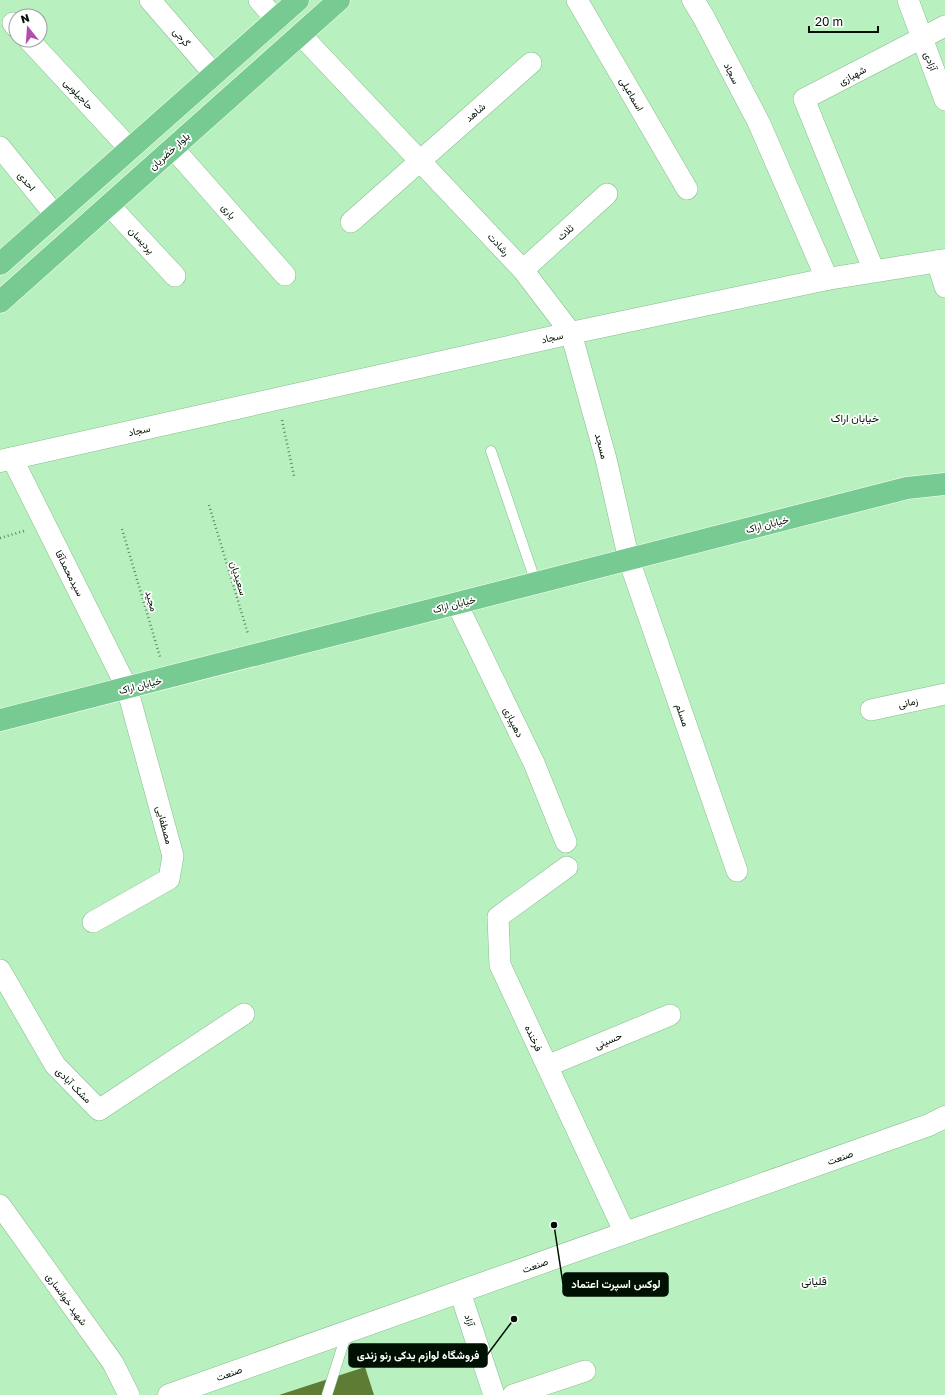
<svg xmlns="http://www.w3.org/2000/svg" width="945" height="1395" font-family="'Golos Text',Vazirmatn,sans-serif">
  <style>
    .building { fill: #5e7c33 }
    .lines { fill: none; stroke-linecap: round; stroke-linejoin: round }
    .lane-casing { stroke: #87bd8e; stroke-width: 11 }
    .street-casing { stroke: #87bd8e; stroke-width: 22 }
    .secondary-casing { stroke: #87bd8e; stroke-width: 23 }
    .primary-casing { stroke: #fff; stroke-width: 23 }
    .path { stroke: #608565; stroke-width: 2.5; stroke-dasharray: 1 3; stroke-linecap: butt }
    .lane { stroke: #fff; stroke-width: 10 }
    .street { stroke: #fff; stroke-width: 21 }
    .secondary { stroke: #fff; stroke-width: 22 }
    .primary { stroke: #77ca91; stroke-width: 22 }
    .labels { text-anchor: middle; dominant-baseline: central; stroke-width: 3.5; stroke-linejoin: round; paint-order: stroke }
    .street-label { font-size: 10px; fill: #001103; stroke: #fff }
    .neighbourhood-label { font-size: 11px; fill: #001103; stroke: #fff }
    .leader { fill: none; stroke: #001103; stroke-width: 1.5 }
    .callout-dot { fill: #001103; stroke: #fff; stroke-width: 1.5 }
    .callout { fill: #001103; stroke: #001103; stroke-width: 1.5 }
    .callout-label { font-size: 11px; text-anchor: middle; font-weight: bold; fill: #fff }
  </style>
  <rect width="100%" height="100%" fill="#b9f0bf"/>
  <!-- building -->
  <path class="building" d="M365 1367 374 1395H279Z"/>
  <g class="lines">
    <!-- lane casing -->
    <g class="lane-casing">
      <g id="lane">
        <path d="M491 451 536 583"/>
        <path d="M327 1395 347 1332"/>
      </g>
    </g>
    <!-- street casing -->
    <g class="street-casing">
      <g id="street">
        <path d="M150 0 214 74"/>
        <path d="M259 0 276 20"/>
        <path d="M577 0 687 189"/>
        <path d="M908 0 945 100"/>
        <path d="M13 23 16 27"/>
        <path d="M300 34 523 270 571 333 606 459 629 560 737 871"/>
        <path d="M29 40 130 149"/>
        <path d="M0 147 55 215"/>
        <path d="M173 148 285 275"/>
        <path d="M109 205 175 276"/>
        <path d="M351 222 531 63"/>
        <path d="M937 261 945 287"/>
        <path d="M523 270 607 194"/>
        <path d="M874 271 804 99 945 26"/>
        <path d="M12 458 127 688 173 856 169 879 93 922"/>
        <path d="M457 604 534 763 566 842"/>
        <path d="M871 710 945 694"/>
        <path d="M567 867 498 917 500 965 625 1233"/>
        <path d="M0 970 55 1065 99 1110 244 1014"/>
        <path d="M547 1066 670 1015"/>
        <path d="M0 1205 113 1363 129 1395"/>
        <path d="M460 1292 494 1395"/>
        <path d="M513 1395 585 1371"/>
      </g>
    </g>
    <!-- secondary casing -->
    <g class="secondary-casing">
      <g id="secondary">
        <path d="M693 0 703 16 759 123 827 279"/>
        <path d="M0 461 571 333 827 279 945 260"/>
        <path d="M169 1395 929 1125 945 1117"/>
      </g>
    </g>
    <!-- primary casing -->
    <g class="primary-casing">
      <g id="primary">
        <path d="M0 264 298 0"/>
        <path d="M0 302 339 0"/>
        <path d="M0 720 907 488 945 484"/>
      </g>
    </g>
    <!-- path -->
    <g class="path">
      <path d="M282 420 294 476"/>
      <path d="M209 505 248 634"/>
      <path d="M122 529 160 657"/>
      <path d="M0 538 24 531"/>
    </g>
    <!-- lane -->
    <use href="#lane" class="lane"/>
    <!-- street -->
    <use href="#street" class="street"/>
    <!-- secondary -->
    <use href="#secondary" class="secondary"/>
    <!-- primary -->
    <use href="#primary" class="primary"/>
  </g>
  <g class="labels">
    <!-- street labels -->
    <g class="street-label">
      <text transform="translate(182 37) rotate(49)">گرجی</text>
      <text transform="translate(931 61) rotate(69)">آزادی</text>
      <text transform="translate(732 73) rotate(63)">سجاد</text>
      <text transform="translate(852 75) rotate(-28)">شهبازی</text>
      <text transform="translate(79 94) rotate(47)">حاجیلویی</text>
      <text transform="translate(632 94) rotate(60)">اسماعیلی</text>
      <text transform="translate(475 112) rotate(-41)">شاهد</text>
      <text transform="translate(169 151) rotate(-42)">بلوار خضریان</text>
      <text transform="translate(27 181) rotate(51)">احدی</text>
      <text transform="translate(229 211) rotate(49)">یاری</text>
      <text transform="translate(565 232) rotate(-42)">ثلاث</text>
      <text transform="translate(142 240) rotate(47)">پردیسان</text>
      <text transform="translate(499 244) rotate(47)">رشادت</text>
      <text transform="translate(552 337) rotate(-13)">سجاد</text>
      <text transform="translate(139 430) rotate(-12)">سجاد</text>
      <text transform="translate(602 446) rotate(75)">مسجد</text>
      <text transform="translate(767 524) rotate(-14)">خیابان اراک</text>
      <text transform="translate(70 573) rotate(63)">سیدمحمدآقا</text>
      <text transform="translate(239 578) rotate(73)">سعیدیان</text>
      <text transform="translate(152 601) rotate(74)">مجید</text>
      <text transform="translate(454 604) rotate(-14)">خیابان اراک</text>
      <text transform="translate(140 685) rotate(-14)">خیابان اراک</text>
      <text transform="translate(908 702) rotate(-12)">زمانی</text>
      <text transform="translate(683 715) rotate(71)">مسلم</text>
      <text transform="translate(514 722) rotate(64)">دهپیازی</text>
      <text transform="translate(165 825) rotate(75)">مصطفایی</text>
      <text transform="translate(534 1038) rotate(65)">فرخنده</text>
      <text transform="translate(608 1040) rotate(-23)">حسینی</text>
      <text transform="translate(74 1085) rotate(45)">مشک آبادی</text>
      <text transform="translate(840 1157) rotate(-20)">صنعت</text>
      <text transform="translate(535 1265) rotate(-20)">صنعت</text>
      <text transform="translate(67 1299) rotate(54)">شهید خوانساری</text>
      <text transform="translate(470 1320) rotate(72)">آزاد</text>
      <text transform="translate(229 1373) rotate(-20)">صنعت</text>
    </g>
    <!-- neighbourhood labels -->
    <g class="neighbourhood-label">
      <text x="855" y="417">خیابان اراک</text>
      <text x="814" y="1280">قلیانی</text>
    </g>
  </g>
  <!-- callouts -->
  <path class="leader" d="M554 1225L563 1284M514 1319L487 1355"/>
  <g class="callout-dot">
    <circle cx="554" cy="1225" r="4"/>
    <circle cx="514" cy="1319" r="4"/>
  </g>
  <g class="callout">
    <rect x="563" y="1273" width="105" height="23" rx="4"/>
    <rect x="349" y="1344" width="138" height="23" rx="4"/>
  </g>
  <g class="callout-label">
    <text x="616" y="1288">لوکس اسپرت اعتماد</text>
    <text x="418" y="1359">فروشگاه لوازم یدکی رنو زندی</text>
  </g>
  <!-- north arrow -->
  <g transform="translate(28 28) rotate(343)"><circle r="19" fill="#ffffff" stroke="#99a09a"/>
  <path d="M0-3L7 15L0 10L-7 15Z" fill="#b14cb0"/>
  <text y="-6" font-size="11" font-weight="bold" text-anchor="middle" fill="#001103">N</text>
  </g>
  <!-- scale -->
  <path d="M809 26v6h69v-6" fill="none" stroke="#001103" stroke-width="2"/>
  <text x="815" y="26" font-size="12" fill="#001103" stroke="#ffffff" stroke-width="3" paint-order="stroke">20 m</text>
</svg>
